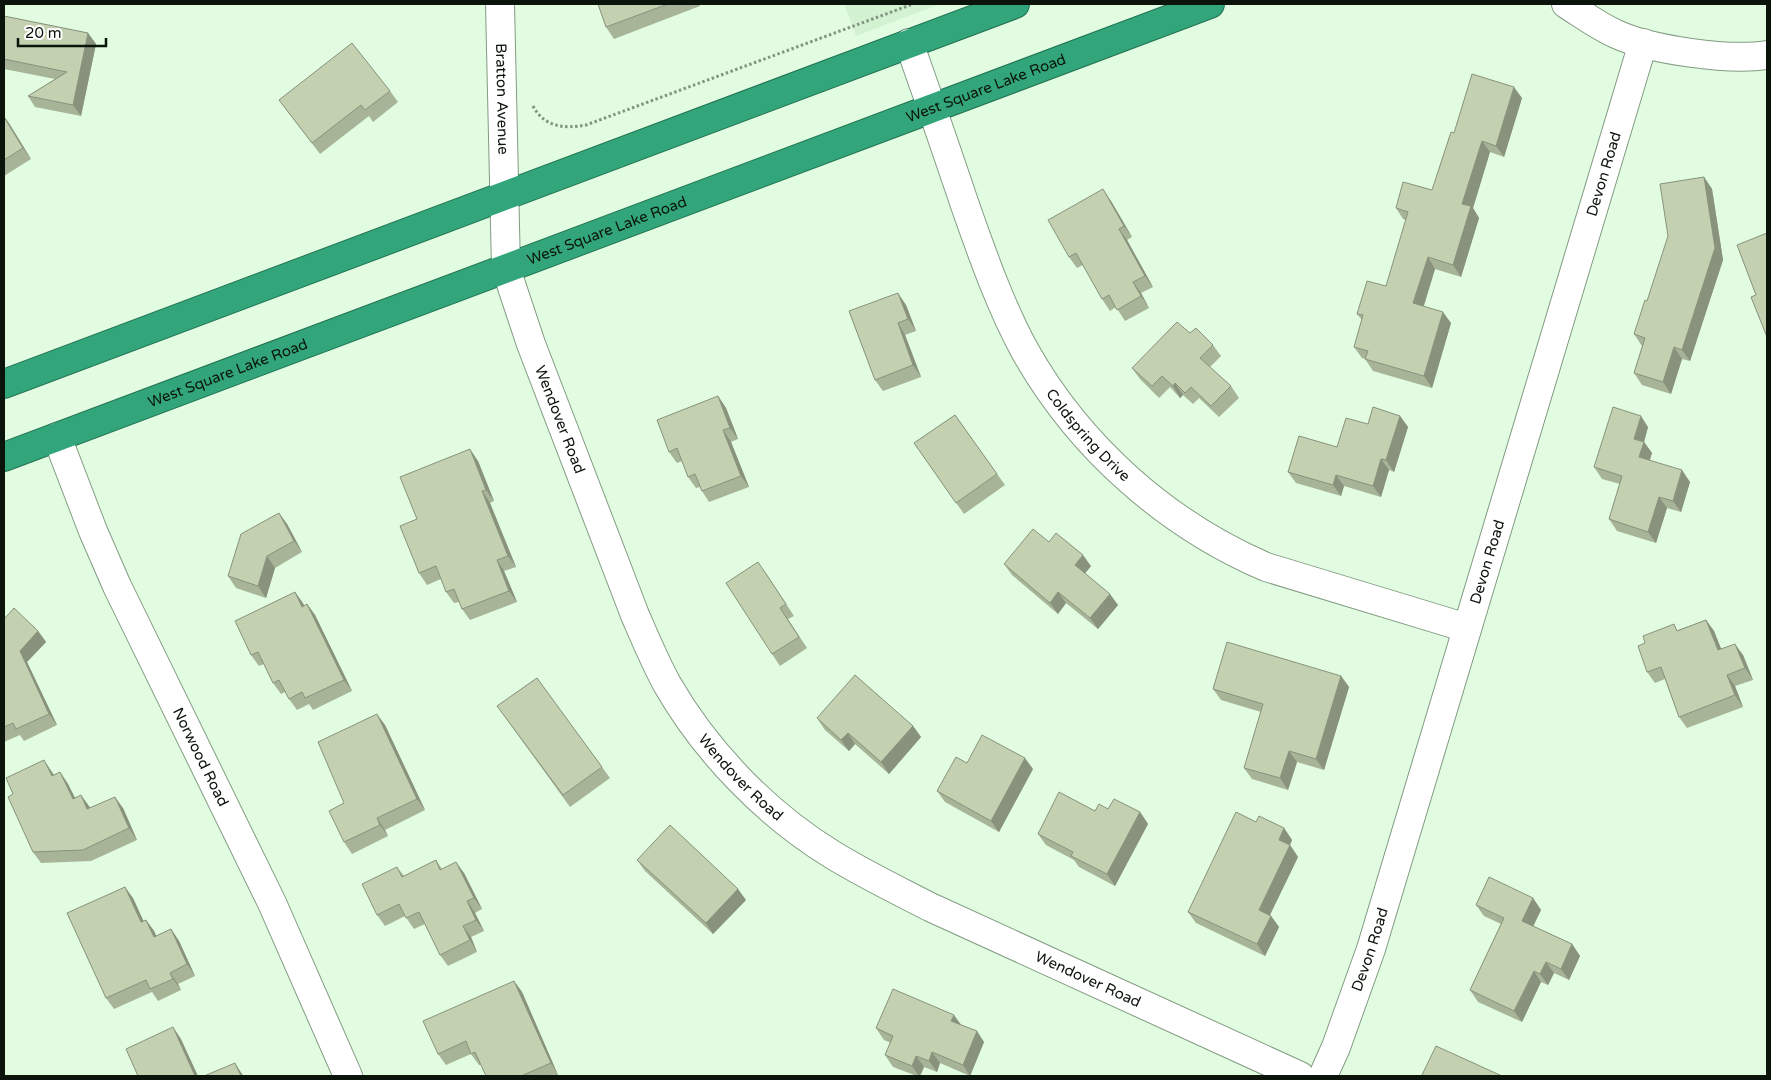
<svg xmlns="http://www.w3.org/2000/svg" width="1771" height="1080" font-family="'Varela Round',sans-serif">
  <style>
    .built { fill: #d2f2d2 }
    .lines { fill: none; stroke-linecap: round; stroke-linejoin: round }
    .minor-casing { stroke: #839b83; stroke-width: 30 }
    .highway-casing { stroke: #247353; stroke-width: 30 }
    .path { stroke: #829582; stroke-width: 3; stroke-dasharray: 2.5 2.5; stroke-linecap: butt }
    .minor { stroke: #fff; stroke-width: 28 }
    .highway { stroke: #32a67a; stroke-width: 28 }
    .wall { fill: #a8b498 }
    .shaded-wall { fill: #88927c }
    .building { fill: #c3d1b1; stroke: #88927c }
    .labels { text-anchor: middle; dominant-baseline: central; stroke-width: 4; stroke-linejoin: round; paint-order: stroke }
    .street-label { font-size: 15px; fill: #0b140b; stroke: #fff }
  </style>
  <rect width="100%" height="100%" fill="#e1fce1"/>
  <!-- built -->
  <path class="built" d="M844 4H940L856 36Z"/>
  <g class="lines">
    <!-- minor casing -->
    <g class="minor-casing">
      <g id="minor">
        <path id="s1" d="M500 4 506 269 531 344 635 615C645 638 655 662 667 684 706 752 766 814 833 855 864 874 897 890 930 907L1300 1076"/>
        <path d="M1566 4C1582 14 1598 26 1616 34 1651 50 1729 61 1767 55"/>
        <path id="s2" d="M909 43C929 99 948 155 967 211 984 259 1001 307 1025 351 1079 447 1166 524 1266 567L1467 628"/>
        <path id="s3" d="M57 437 93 531 117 586 272 903 348 1076"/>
        <path id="s4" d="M1323 1076 1336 1047 1371 949 1643 43"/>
      </g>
    </g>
    <!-- highway casing -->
    <g class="highway-casing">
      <g id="highway">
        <path d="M4 384 1015 4"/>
        <path id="s5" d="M4 457 1210 4"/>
      </g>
    </g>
    <!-- path -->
    <path class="path" d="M533 106C544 127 564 129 586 125L913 4"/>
    <!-- minor -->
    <use href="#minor" class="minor"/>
    <!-- highway -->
    <use href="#highway" class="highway"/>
  </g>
  <!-- wall -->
  <g class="wall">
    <path d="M598 4H699L700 6 614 39 606 27Z"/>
    <path d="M4 16 88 33 96 44 81 116 35 107 28 96 55 79 4 69Z"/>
    <path d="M390 91 398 102 373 122 369 116 320 154 279 100Z"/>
    <path d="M1522 98 1504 157 1490 152 1473 208 1479 218 1461 277 1435 269 1424 306 1451 323 1432 388 1373 371 1365 359 1362 358 1354 347 1362 320 1357 314 1386 286 1406 220 1403 219 1396 208 1432 190 1454 133Z"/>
    <path d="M4 116 31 159 4 176Z"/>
    <path d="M1704 177 1712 189 1723 260 1690 361 1682 359 1671 394 1642 385 1634 373 1642 346 1634 334 1647 301Z"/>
    <path d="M1111 201 1132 237 1127 240 1153 287 1141 293 1149 308 1125 321 1116 307 1110 311 1102 299 1083 265 1077 268 1069 257Z"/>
    <path d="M906 305 916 331 905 335 921 377 883 391 875 380 849 311Z"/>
    <path d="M1190 333 1213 345 1221 356 1210 367 1231 386 1239 398 1219 417 1199 398 1193 404 1183 395 1180 398 1170 387 1159 398 1140 379 1132 368Z"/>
    <path d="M718 396 726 408 738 439 731 442 749 487 709 502 702 491 700 487 696 488 688 477 682 461 677 463 669 452Z"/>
    <path d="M955 415 1005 485 964 514 914 443Z"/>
    <path d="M1400 416 1408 427 1394 472 1389 470 1381 497 1344 486 1341 496 1296 483 1288 472 1337 447 1368 424Z"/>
    <path d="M1648 427 1644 442 1652 453 1649 461 1690 482 1681 512 1667 508 1656 543 1617 531 1609 519 1620 484 1602 479 1594 467Z"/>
    <path d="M478 461 494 501 490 503 516 567 504 571 517 602 470 620 462 609 459 602 454 603 446 592 441 579 427 585 419 573 417 519Z"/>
    <path d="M279 513 287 524 302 552 275 568 266 598 236 588 228 576Z"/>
    <path d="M1049 542 1091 566 1085 573 1118 605 1098 629 1066 603 1058 614 1012 575 1004 564Z"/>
    <path d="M766 573 794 616 788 619 807 648 780 666 772 654Z"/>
    <path d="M295 592 304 606 307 604 315 615 352 691 313 710 309 704 297 710 289 699 285 692 281 694 273 683 264 664 259 666 251 655Z"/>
    <path d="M4 619 38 631 46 642 27 662 57 725 24 741 20 735 4 742Z"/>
    <path d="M1706 620 1714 631 1721 649 1743 655 1753 680 1735 686 1743 707 1687 728 1679 717 1665 679 1655 683 1647 672 1678 630Z"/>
    <path d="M1341 676 1349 687 1324 770 1297 762 1288 790 1252 779 1244 768 1261 712 1221 700 1213 689Z"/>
    <path d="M537 678 610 778 570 807 497 706Z"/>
    <path d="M817 718 913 726 921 737 889 774 855 744 849 751 825 730Z"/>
    <path d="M385 725 425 810 385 830 388 836 352 854 344 842V803Z"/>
    <path d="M967 763 1033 769 999 832 945 802 937 791Z"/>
    <path d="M52 772 54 775 60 772 68 784 75 798 89 806 90 808H123L137 840 91 861 41 863 33 852 13 794Z"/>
    <path d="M1108 809 1140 812 1148 824 1115 886 1079 867 1074 860 1046 845 1038 834 1095 811Z"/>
    <path d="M1256 822 1284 828 1292 840 1290 845 1298 857 1270 915 1271 916 1279 927 1265 956 1196 923 1188 912Z"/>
    <path d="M436 860 442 869 464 873 482 909 475 913 484 931 471 937 477 952 448 966 440 955 425 924 414 929 405 916 385 926 377 915 397 867 404 876Z"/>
    <path d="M637 860 746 900 713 934 645 871Z"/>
    <path d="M133 898 143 921 146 920 154 931 156 936 171 929 179 941 195 976 178 984 181 990 158 1001 152 992 114 1009 106 998Z"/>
    <path d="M1533 898 1541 910 1533 926 1572 944 1580 956 1569 980 1554 973 1548 985 1541 982 1522 1022 1478 1002 1470 990 1501 924 1484 916 1476 905Z"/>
    <path d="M514 981 522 992 558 1075 555 1076H486L481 1065H479L471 1054 446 1065 438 1054Z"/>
    <path d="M961 1025 984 1042 970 1076 940 1063 937 1072 924 1067 920 1076H917L893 1067 885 1055 891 1043 884 1040 876 1028Z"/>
  </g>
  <!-- shaded-wall -->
  <g class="shaded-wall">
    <path d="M88 33 96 44 81 116 73 105Z"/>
    <path d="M1514 87 1522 98 1504 157 1496 146Z"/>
    <path d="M4 116 9 123 31 159 23 148Z"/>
    <path d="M1482 141 1490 152 1473 208 1479 218 1461 277 1453 265 1462 204Z"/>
    <path d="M1704 177 1712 189 1723 260 1690 361 1682 350Z"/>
    <path d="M1103 189 1111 201 1132 237 1124 226Z"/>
    <path d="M1119 229 1127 240 1153 287 1145 276Z"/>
    <path d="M1428 257 1435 269 1421 314 1413 303Z"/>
    <path d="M1133 282 1141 293 1149 308 1141 296Z"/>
    <path d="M898 293 906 305 916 331 908 319Z"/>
    <path d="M1443 312 1451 323 1432 388 1424 376Z"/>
    <path d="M898 323 905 335 921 377 913 365Z"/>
    <path d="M1674 347 1682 359 1671 394 1663 382Z"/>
    <path d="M1175 383 1183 395 1180 398 1173 386Z"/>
    <path d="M718 396 726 408 738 439 730 428Z"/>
    <path d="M1400 416 1408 427 1394 472 1386 460Z"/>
    <path d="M1641 416 1648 427 1644 442 1652 453 1647 469 1639 457 1634 439Z"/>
    <path d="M723 430 731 442 749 487 741 476Z"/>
    <path d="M470 449 478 461 494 501 486 490Z"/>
    <path d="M1381 459 1389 470 1381 497 1373 486Z"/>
    <path d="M1682 470 1690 482 1681 512 1673 501Z"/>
    <path d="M1336 475 1344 486 1341 496 1333 485Z"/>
    <path d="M482 491 490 503 516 567 508 556Z"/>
    <path d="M1659 497 1667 508 1656 543 1648 532Z"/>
    <path d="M279 513 287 524 302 552 294 541Z"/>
    <path d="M1083 555 1091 566 1083 576 1075 565Z"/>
    <path d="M267 556 275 568 266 598 258 586Z"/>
    <path d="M497 560 504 571 517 602 509 591Z"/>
    <path d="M295 592 303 603 310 618 302 607Z"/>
    <path d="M1058 592 1066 603 1058 614 1050 603Z"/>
    <path d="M1110 594 1118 605 1098 629 1090 618Z"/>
    <path d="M307 604 315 615 352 691 344 680Z"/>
    <path d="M1706 620 1714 631 1726 661 1718 650Z"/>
    <path d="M38 631 46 642 27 662 57 725 49 714 20 651Z"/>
    <path d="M1735 644 1743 655 1753 680 1745 668Z"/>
    <path d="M1727 675 1735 686 1743 707 1735 695Z"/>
    <path d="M1341 676 1349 687 1324 770 1316 759Z"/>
    <path d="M377 714 385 725 425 810 417 799Z"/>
    <path d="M913 726 921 737 889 774 881 762Z"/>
    <path d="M848 733 855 744 849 751 841 740Z"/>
    <path d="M1289 751 1297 762 1288 790 1280 778Z"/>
    <path d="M1025 758 1033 769 999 832 991 821Z"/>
    <path d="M44 760 52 772 60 788 52 776Z"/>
    <path d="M60 772 68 784 81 810 73 799Z"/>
    <path d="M81 795 89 806 95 820 87 809Z"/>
    <path d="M115 797 123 808 137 840 129 828Z"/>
    <path d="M1140 812 1148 824 1115 886 1107 874Z"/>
    <path d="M377 818 385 830 388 836 380 825Z"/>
    <path d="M1284 828 1292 840 1287 852 1279 840Z"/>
    <path d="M1290 845 1298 857 1267 921 1259 910Z"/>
    <path d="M456 862 464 873 482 909 474 898Z"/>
    <path d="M125 887 133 898 149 933 141 922Z"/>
    <path d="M738 889 746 900 713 934 706 923Z"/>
    <path d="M1533 898 1541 910 1530 933 1522 921Z"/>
    <path d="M467 901 475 913 484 931 476 920Z"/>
    <path d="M1271 916 1279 927 1265 956 1257 944Z"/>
    <path d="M146 920 154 931 162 948 154 937Z"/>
    <path d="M463 926 471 937 477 952 470 940Z"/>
    <path d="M171 929 179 941 195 976 187 964Z"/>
    <path d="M1572 944 1580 956 1569 980 1561 969Z"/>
    <path d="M1546 962 1554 973 1548 985 1540 974Z"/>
    <path d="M1534 971 1541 982 1522 1022 1514 1011Z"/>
    <path d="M170 973 178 984 181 990 173 979Z"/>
    <path d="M514 981 522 992 558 1075 551 1063Z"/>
    <path d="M954 1015 962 1026 951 1021Z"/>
    <path d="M173 1027 181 1039 198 1076H195Z"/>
    <path d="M977 1031 984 1042 970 1076 963 1065Z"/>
    <path d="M932 1052 940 1063 937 1072 929 1061Z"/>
    <path d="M916 1056 924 1067 920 1076H919L912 1066Z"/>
    <path d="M235 1063 242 1074 244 1076H241Z"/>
  </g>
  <!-- building -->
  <g class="building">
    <path d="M598 4H668L606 27Z"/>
    <path d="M4 16 88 33 73 105 28 96 67 72 4 59Z"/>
    <path d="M352 43 390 91 365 110 361 105 312 143 279 100Z"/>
    <path d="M1472 74 1514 87 1496 146 1482 141 1462 204 1471 206 1453 265 1428 257 1413 303 1443 312 1424 376 1365 359 1368 351 1354 347 1363 315 1357 314 1367 281 1386 286 1408 212 1396 208 1403 182 1432 190 1451 132 1454 133Z"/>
    <path d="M4 117 23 148 4 160Z"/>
    <path d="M1704 177 1715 248 1682 350 1674 347 1663 382 1634 373 1645 338 1634 334 1645 300 1647 301 1668 236 1660 184Z"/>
    <path d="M1103 189 1124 226 1119 229 1145 276 1133 282 1141 296 1117 310 1109 295 1102 299 1076 253 1069 257 1048 220Z"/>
    <path d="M1767 233V337L1751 297 1756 295 1737 245Z"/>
    <path d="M898 293 908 319 898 323 913 365 875 380 849 311Z"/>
    <path d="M1177 322 1190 333 1196 328 1213 345 1200 358 1231 386 1211 406 1191 387 1185 393 1175 383 1173 386 1162 376 1152 386 1132 368Z"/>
    <path d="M718 396 730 428 723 430 741 476 702 491 695 474 688 477 677 448 669 452 657 420Z"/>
    <path d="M1373 407 1400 416 1386 460 1381 459 1373 486 1336 475 1333 485 1288 472 1299 436 1337 447 1346 418 1368 424Z"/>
    <path d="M1613 407 1641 416 1634 439 1644 442 1639 457 1682 470 1673 501 1659 497 1648 532 1609 519 1622 476 1594 467Z"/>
    <path d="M955 415 997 474 956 503 914 443Z"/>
    <path d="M470 449 486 490 482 491 508 556 497 560 509 591 462 609 454 589 446 592 436 566 419 573 400 526 417 519 400 477Z"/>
    <path d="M279 513 294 541 267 556 258 586 228 576 241 534Z"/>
    <path d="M1033 529 1049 542 1056 533 1083 555 1075 565 1110 594 1090 618 1058 592 1050 603 1004 564Z"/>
    <path d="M758 562 786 604 780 608 799 637 772 654 726 583Z"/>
    <path d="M295 592 302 607 307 604 344 680 305 698 302 692 289 699 279 680 273 683 258 652 251 655 235 621Z"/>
    <path d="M14 608 38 631 20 651 49 714 16 729 13 723 4 727V619Z"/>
    <path d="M1706 620 1718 650 1735 644 1745 668 1727 675 1735 695 1679 717 1661 667 1647 672 1638 646 1645 643 1643 636 1674 624 1677 631Z"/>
    <path d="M1227 642 1341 676 1316 759 1289 751 1280 778 1244 768 1263 704 1213 689Z"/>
    <path d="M855 675 913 726 881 762 848 733 841 740 817 718Z"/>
    <path d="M537 678 602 767 563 795 497 706Z"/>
    <path d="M377 714 417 799 377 818 380 825 344 842 329 811 344 803 318 742Z"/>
    <path d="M982 735 1025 758 991 821 937 791 956 757 967 763Z"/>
    <path d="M44 760 52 776 60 772 73 799 81 795 87 809 115 797 129 828 83 850 33 852 8 797 13 794 6 778Z"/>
    <path d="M1059 792 1095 811 1099 804 1108 809 1114 799 1140 812 1107 874 1071 856 1073 852 1038 834Z"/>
    <path d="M1236 812 1256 822 1259 816 1284 828 1279 840 1290 845 1259 910 1271 916 1257 944 1188 912Z"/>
    <path d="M670 825 738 889 706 923 637 860Z"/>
    <path d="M436 860 440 870 456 862 474 898 467 901 476 920 463 926 470 940 440 955 419 912 406 918 399 904 377 915 362 884 397 867 402 877Z"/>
    <path d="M1489 877 1533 898 1522 921 1572 944 1561 969 1546 962 1540 974 1534 971 1514 1011 1470 990 1504 918 1476 905Z"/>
    <path d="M125 887 141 922 146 920 154 937 171 929 187 964 170 973 173 979 150 989 146 980 106 998 67 913Z"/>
    <path d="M514 981 551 1063 521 1076H486L475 1052 471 1054 466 1041 438 1054 423 1021Z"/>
    <path d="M893 989 954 1015 951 1021 977 1031 963 1065 932 1052 929 1061 916 1056 912 1066 885 1055 893 1036 876 1028Z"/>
    <path d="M173 1027 195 1076H138L126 1049Z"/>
    <path d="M1436 1046 1502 1076H1424L1422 1075Z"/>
    <path d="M235 1063 241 1076H204Z"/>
  </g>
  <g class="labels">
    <!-- street labels -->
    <g class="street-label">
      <text stroke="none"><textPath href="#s5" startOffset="1049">West Square Lake Road</textPath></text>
      <text stroke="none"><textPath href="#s1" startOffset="95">Bratton Avenue</textPath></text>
      <text stroke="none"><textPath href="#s4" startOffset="945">Devon Road</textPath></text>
      <text stroke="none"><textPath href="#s5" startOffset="644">West Square Lake Road</textPath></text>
      <text stroke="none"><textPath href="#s5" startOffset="239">West Square Lake Road</textPath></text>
      <text stroke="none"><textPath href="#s1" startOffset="425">Wendover Road</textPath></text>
      <text stroke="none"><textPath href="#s2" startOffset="435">Coldspring Drive</textPath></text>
      <text stroke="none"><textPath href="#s4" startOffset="540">Devon Road</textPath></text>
      <text stroke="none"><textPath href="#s3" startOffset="351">Norwood Road</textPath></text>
      <text stroke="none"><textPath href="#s1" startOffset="830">Wendover Road</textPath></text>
      <text stroke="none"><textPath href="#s4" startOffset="135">Devon Road</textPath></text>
      <text stroke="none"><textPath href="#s1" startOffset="1235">Wendover Road</textPath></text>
    </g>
  </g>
  <!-- border -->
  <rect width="1771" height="1080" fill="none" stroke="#0b140b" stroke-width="10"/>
  <!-- scale -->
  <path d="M18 38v8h88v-8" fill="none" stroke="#0b140b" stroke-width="2.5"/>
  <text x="25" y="38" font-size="15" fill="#0b140b" stroke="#ffffff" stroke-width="4" paint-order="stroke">20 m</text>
</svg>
